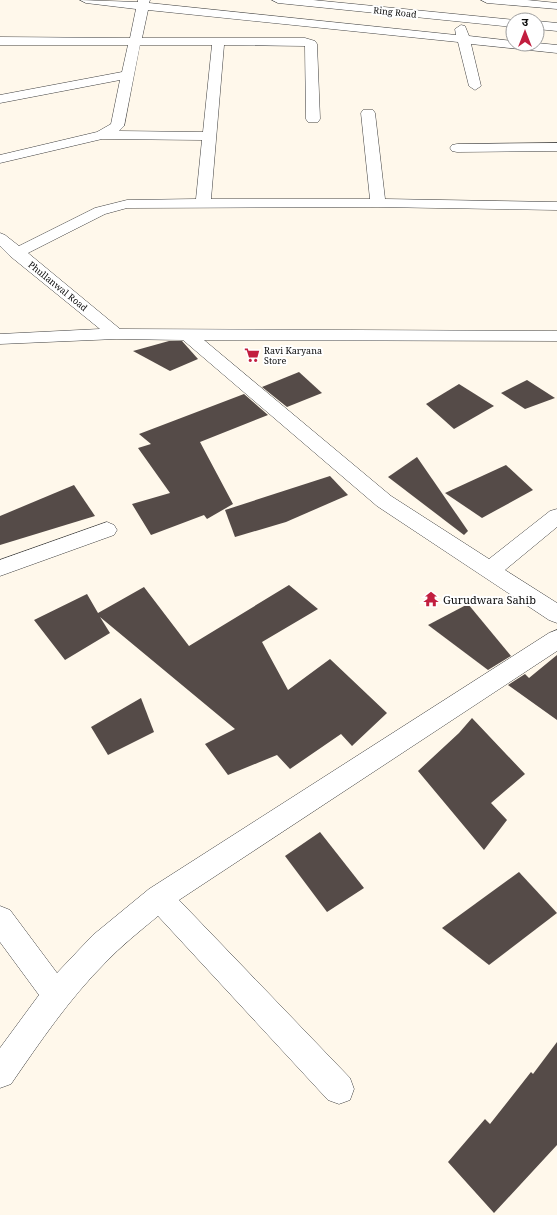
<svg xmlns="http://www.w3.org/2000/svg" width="557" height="1215" font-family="'Noto Serif','Noto Sans Devanagari',serif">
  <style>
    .building { fill: #554b48 }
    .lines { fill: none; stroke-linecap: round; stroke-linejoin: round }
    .minor-casing { stroke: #3f3f3f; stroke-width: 1 }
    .minor { fill: #fff; fill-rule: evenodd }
    .labels { text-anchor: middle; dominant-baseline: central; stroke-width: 4; stroke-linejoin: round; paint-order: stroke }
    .far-street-label { font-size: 9px; fill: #0c0c0c; stroke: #fff }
    .far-poi-label { font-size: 9px; fill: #0c0c0c; stroke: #fff; text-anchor: start }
    .poi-label { font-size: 11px; fill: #0c0c0c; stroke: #fff; text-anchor: start }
  </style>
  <rect width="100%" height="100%" fill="#fff8eb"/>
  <!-- building -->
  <g class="building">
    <path d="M169 341H182L198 359 170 371 133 351Z"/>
    <path d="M299 372 322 393 287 407 262 387Z"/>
    <path d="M527 380 555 398 525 409 501 393Z"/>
    <path d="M459 384 494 406 454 429 426 404Z"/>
    <path d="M244 394 268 415 200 442 233 504 207 519 204 515 151 535 132 504 170 493 138 448 151 444 139 434Z"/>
    <path d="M417 457 468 531 464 535 388 477Z"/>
    <path d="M506 465 533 490 482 518 445 493Z"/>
    <path d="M330 476 348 495 286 522 235 537 225 510Z"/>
    <path d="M74 485 95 516 0 545V516Z"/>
    <path d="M289 585 318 609 262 642 288 690 330 659 387 713 352 746 341 734 290 769 277 755 228 775 205 744 235 729 100 617 110 633 65 660 34 620 87 594 98 613 144 587 189 646Z"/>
    <path d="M468 604 511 656 488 670 428 625Z"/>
    <path d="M557 655V720L508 685 525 674 529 678Z"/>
    <path d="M141 698 154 732 108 755 91 727Z"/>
    <path d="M472 718 525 774 491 803 507 820 484 850 418 771 459 733Z"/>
    <path d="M320 832 364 888 327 912 285 856Z"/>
    <path d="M519 872 557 913 489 965 442 928Z"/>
    <path d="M557 1042V1145L494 1213 448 1162 485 1119 490 1124 531 1072 533 1074Z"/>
  </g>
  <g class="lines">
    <!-- minor casing -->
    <g class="minor-casing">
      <g id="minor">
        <path d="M80 0 138 2V0H150L149 3 456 35 455 29 461 25 465 26 469 36 513 41V44L537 43 557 45V53L471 44 481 86 475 90 469 86 458 42 148 10 142 38H305L315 41 317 44 320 119 318 122H308L306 119 305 46 224 45 211 199H370L361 113 363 110H373L375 113 385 199 557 202V210L378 207 127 208 105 214 28 253 120 329 557 331V341L204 340 391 496 489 559 550 511 557 509V527L505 570 557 603V623L549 620 377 506 183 340 116 339 0 344V334L100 329 10 256 0 246V233L5 235 19 246 95 208 127 200 196 199 202 140 102 139 0 163V155L97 132 111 124 120 80 0 103V95L122 72 128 45H0V37L130 38 136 9 86 3ZM140 45H212L203 132 119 131 124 126Z"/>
        <path d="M272 0H313L515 20H513V27L278 3Z"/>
        <path d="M481 0H527L557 3V9L487 3Z"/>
        <path d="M537 21 557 23V31L537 29Z"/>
        <path d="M557 143V151L457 152 452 151 450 148 452 145 457 144Z"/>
        <path d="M107 522 114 525 117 530 114 535 0 576V560Z"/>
        <path d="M557 630V651L179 900 350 1078 354 1089 350 1100 339 1104 328 1100 158 916C140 931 121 946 105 963 69 999 40 1042 11 1084L0 1088V1048L39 995 0 942V906L10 910 57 973 93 935 149 889 549 633Z"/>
      </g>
    </g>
    <!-- minor -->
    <use href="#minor" class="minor"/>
  </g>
  <!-- icons -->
  <defs>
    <g id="supermarket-bare" transform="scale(1.2)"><path d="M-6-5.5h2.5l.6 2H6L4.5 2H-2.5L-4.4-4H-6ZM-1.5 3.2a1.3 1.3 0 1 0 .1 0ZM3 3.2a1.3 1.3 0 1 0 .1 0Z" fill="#c21e3f" stroke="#fff" stroke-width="2.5" paint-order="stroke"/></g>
    <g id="temple-bare" transform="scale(1.2)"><path d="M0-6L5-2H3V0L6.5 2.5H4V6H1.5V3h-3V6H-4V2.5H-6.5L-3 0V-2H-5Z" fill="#c21e3f" stroke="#fff" stroke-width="2.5" paint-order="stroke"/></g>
  </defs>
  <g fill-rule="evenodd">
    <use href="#supermarket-bare" x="252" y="355"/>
    <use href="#temple-bare" x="431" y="599"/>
  </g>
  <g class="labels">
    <!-- far-street labels -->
    <g class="far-street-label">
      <text transform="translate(395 12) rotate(6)">Ring Road</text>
      <text transform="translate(58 286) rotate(39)">Phullanwal Road</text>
    </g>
    <!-- far-poi labels -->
    <g class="far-poi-label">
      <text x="264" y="350">Ravi Karyana<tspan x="264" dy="10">Store</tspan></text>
    </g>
    <!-- poi labels -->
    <g class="poi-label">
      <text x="443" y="599">Gurudwara Sahib</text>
    </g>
  </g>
  <!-- north arrow -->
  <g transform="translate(525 32)"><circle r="19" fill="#ffffff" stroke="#9e9e9e"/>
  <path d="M0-3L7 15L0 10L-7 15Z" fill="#c21e3f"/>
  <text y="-6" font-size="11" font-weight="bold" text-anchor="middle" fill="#0c0c0c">उ</text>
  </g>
</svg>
